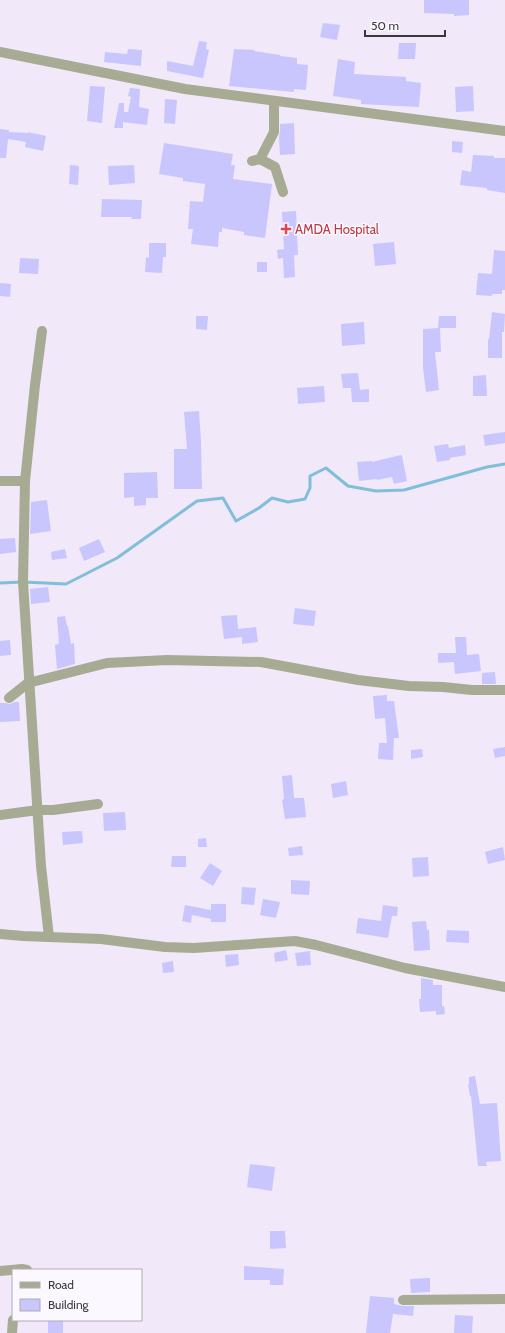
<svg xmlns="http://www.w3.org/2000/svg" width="505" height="1333" font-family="Cabin,sans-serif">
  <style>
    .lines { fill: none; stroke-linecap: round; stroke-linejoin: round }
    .stream { stroke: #81beda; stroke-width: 3 }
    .building { fill: #c8c6fc }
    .minor { stroke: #a8ab93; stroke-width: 10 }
    .health-dot { fill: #e0444e; stroke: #fbf8ff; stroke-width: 1.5 }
    .labels { text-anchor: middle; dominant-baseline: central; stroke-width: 3; stroke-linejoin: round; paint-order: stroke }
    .health-label { font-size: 13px; fill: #be3a42; stroke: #fbf8ff; text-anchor: start }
  </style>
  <rect width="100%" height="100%" fill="#f1e8fa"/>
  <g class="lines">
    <!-- stream -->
    <path class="stream" d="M0 583 23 582 66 584 117 558 197 501 223 498 236 521 259 508 272 498 288 502 305 499 310 488V476L326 468 348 486 376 491 404 490 487 467 505 464"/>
  </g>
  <!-- building -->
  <g class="building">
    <path d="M424 0H469V15L454 16V14L424 13Z"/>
    <path d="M323 23 340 25 337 40 320 37Z"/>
    <path d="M199 41 207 42 206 49 209 50 203 78 167 71V61L193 66Z"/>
    <path d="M399 43H416L415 59H398Z"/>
    <path d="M128 49 142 50 141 66 104 62 105 52 127 54Z"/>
    <path d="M234 49 255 50 254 51 280 55V56L297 58V64L308 65 306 90 294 89V92L229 86Z"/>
    <path d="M338 59 355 62 354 74 406 77V81L421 83 419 107 361 104V100L333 96Z"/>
    <path d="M90 86 105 87 102 123 87 121Z"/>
    <path d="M473 86 474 111 456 112 455 87Z"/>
    <path d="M130 88 140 89 139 107 149 109 147 125 123 122V128H114L119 103H124V112H128L131 97 128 96Z"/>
    <path d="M165 99 177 100 175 124 164 123Z"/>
    <path d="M294 123 295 154 280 155 279 137 280 132V124Z"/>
    <path d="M0 129 9 130V132L28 133V132L46 136 43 151 25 147 26 142 8 139 6 158H0Z"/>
    <path d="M452 141 463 142 462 153 452 152Z"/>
    <path d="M164 143 233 154 231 165H235L233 179 272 184 265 238 244 235V232L222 228V232H219L218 247 191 244 193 229H188L190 201 203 202 205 184 183 181V178L159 174Z"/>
    <path d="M473 155 494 156V158H505V193L487 190V188L460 185 462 170 471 172Z"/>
    <path d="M70 165 79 166 78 185 69 184Z"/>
    <path d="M134 165 135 183 109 185 108 166Z"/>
    <path d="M102 199 142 200 141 219H131L132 217H101Z"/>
    <path d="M296 211 298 255H294L295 277 284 278 283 258 278 259 277 250 284 249 282 212Z"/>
    <path d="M394 242 396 264 375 266 373 244Z"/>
    <path d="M149 243H166V257H163L162 273 145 272 146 257 149 258Z"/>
    <path d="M494 250 505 251V290H502V294H492V296L476 295 478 273 492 274Z"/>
    <path d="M20 258 39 259 38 274 19 273Z"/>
    <rect x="257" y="262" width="10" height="10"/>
    <path d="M0 283 11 284 10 297 0 296Z"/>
    <path d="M492 312 505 314 504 332H502V358H488V339H489Z"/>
    <path d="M196 316H208L207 330 196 329Z"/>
    <path d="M439 316H456V328H438Z"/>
    <path d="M364 322 365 344 342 346 341 324Z"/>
    <path d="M440 328 441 352H435L439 390 426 392 423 368V329Z"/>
    <path d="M358 373 360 390 369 389V402H352L351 388H343L341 374Z"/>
    <path d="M486 375 487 396H473V376Z"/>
    <path d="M324 386 325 402 298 404 297 388Z"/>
    <path d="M199 411 201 442 202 489H174V449H187L184 412Z"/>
    <path d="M505 432V443L485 446 483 435Z"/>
    <path d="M448 444 449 448 465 445 466 455 450 458V460L437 462 434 446Z"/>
    <path d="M401 455 402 456 407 481 394 484 392 477 377 480V479L359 481 357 462 372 461V462Z"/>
    <path d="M157 472 158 498H146V505L134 506V497L124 498V473Z"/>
    <path d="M47 500 51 531 30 534 31 502Z"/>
    <path d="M15 538 16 552 0 554V539Z"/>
    <path d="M99 539 105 552 84 561 79 548Z"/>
    <path d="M65 549 67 558 52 560 51 552Z"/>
    <path d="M48 587 50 602 31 604 30 589Z"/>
    <path d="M295 608 316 611 314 626 293 624Z"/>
    <path d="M237 615 238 629 256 627 258 642 242 644V637L224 639 221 616Z"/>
    <path d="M65 616 67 626H68L71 644 74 643 75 664 57 669 55 645 59 644 57 617Z"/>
    <path d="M455 637H466L467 655 479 654 481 671 455 674 454 662 438 663V653H456Z"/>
    <path d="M10 640 11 655 0 656V641Z"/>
    <path d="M495 672 496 684H482V673Z"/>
    <path d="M387 695V701H394L399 738H394L393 760 378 759 379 743H387L385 718 375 719 373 696Z"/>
    <path d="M15 702H19L20 721 0 722V703H5L10 704Z"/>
    <path d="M505 747V756L495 758 493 749Z"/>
    <path d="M422 749 423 757 411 759V750Z"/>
    <path d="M292 775 294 798H304L306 817 285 819 282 800 284 799 282 776Z"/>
    <path d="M346 781 348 795 333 798 331 784Z"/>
    <path d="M125 812 126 830 104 831 103 813Z"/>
    <path d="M82 831 83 843 63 845 62 832Z"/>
    <path d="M206 838 207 847H198V839Z"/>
    <path d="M302 846 303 855 289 856 288 848Z"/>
    <path d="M503 847 505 860 488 864 485 852Z"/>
    <path d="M172 856H186V867H171Z"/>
    <path d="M428 857 429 876 413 877 412 858Z"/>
    <path d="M210 863 222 871 213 886 200 878Z"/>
    <path d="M291 880 310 881 309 895 291 894Z"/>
    <path d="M242 887 256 888 254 905 241 904Z"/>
    <path d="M263 899 280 902 276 918 260 915Z"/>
    <path d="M211 904H226V922H211V919L192 915 191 923 182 921 185 905 211 910Z"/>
    <path d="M383 905 398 907 397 916H392L388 938 356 933 358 918 381 921Z"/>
    <path d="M426 921 427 930H429L430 950 414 951 412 922Z"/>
    <path d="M447 930 469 931V943L446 942Z"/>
    <path d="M286 950 288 960 275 962 274 953Z"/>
    <path d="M310 951 311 965 297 966 295 953Z"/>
    <path d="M238 954 239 965 226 967 225 955Z"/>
    <path d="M173 961 174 972 163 973 162 963Z"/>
    <path d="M421 978 433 980V985H442V1006H444L445 1014 436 1015V1011L420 1012 419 999H421Z"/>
    <path d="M475 1076 480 1104 497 1103 501 1161 486 1162 487 1166H478L471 1096H470L468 1084H469V1077Z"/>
    <path d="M250 1164 275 1167 272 1191 247 1187Z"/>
    <path d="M270 1231H285L286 1248 270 1249Z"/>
    <path d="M244 1266 284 1269 283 1285H270V1280H244Z"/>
    <path d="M430 1278V1292L411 1293 410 1279Z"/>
    <path d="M370 1296 394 1298V1304L403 1306H414L413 1316 393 1314 390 1333H366Z"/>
    <path d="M455 1315 473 1316 472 1333H454Z"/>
    <rect x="48" y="1320" width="15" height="13"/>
  </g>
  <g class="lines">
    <!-- minor -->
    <g class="minor">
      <path d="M0 52 185 89 505 131"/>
      <path d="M260 159 275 167 283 192"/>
      <path d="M252 161 260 159 274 132V101"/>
      <path d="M0 481H25L35 385 42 331"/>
      <path d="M25 481 23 582 41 866 49 937"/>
      <path d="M9 698 28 683 107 663 167 660 261 662 358 680 409 686 443 687 472 690H505"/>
      <path d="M0 815 38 810H53L98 804"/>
      <path d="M0 934 23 936 101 939 165 947 194 948 295 941 316 945 405 968 505 987"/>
      <path d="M0 1271 22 1269 27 1270"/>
      <path d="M403 1300 505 1299"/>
      <path d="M12 1333 13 1320"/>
    </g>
  </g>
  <!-- markers -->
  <path class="health-dot" d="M284 223h4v4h4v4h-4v4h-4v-4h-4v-4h4z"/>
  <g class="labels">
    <!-- health labels -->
    <g class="health-label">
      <text x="295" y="229">AMDA Hospital</text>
    </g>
  </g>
  <!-- legend -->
  <rect x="12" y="1269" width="130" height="52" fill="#fbf8ff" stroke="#aeabb1"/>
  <rect x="20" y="1282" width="20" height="6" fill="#a8ab93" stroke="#aeabb1"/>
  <text x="48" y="1289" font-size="12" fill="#3a373d">Road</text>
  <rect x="20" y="1299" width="20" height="12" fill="#c8c6fc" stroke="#aeabb1"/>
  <text x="48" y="1309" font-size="12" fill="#3a373d">Building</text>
  <!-- scale -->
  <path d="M365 30v6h80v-6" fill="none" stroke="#3a373d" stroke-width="2"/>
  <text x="371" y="30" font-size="12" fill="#3a373d" stroke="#fbf8ff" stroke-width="3" paint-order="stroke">50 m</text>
</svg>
